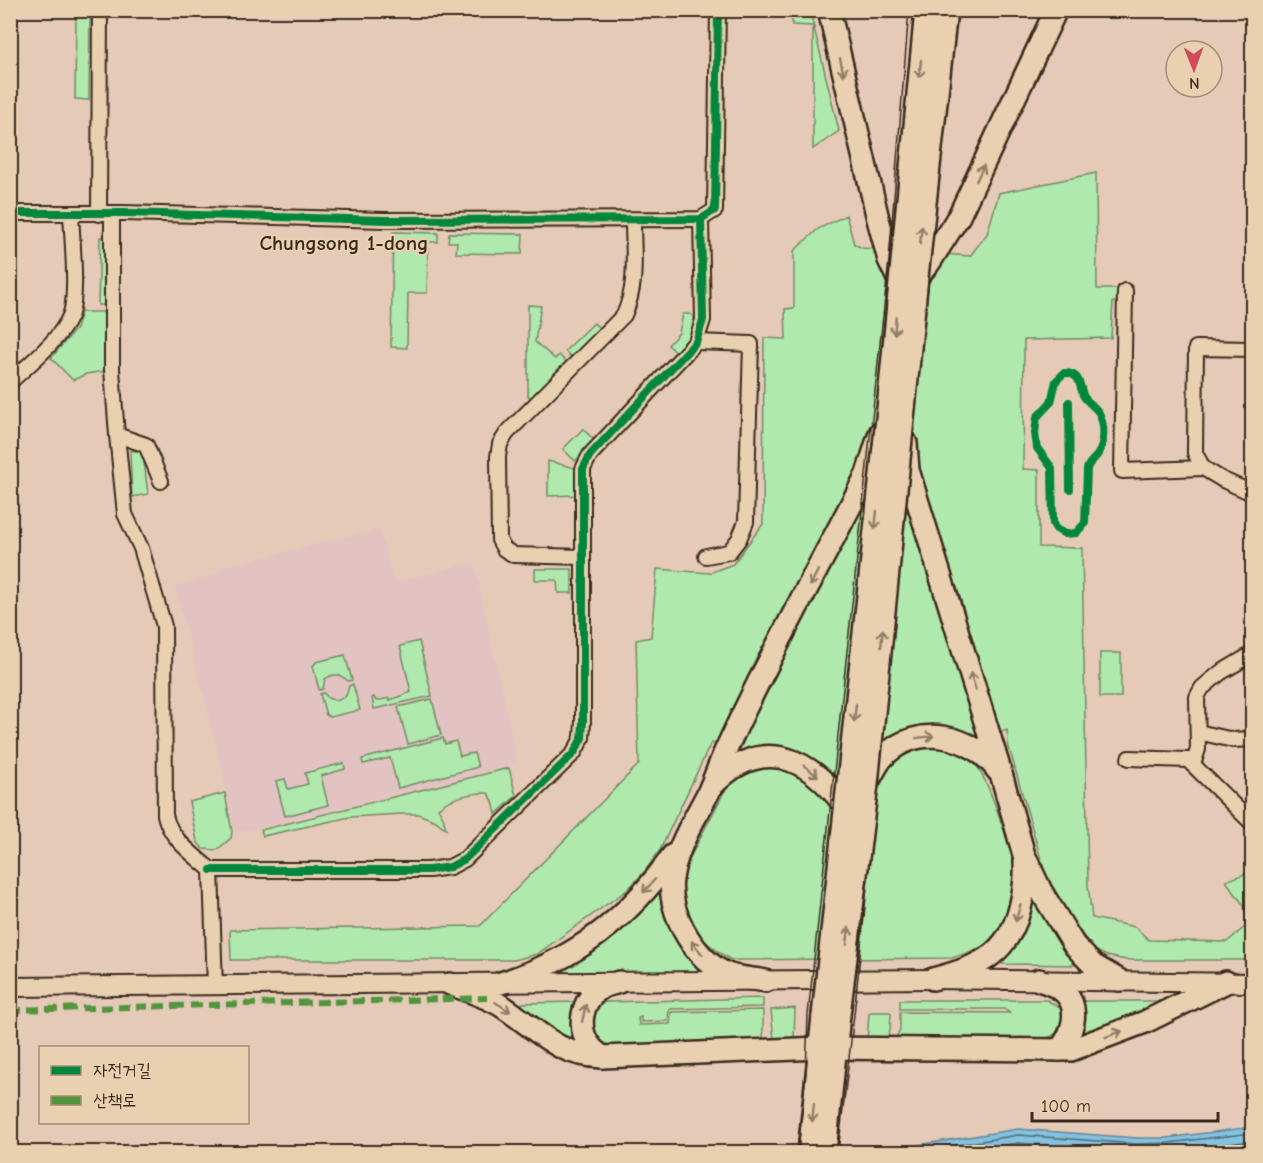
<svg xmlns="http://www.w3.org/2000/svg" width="1263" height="1163" font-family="'Comic Neue','Poor Story',sans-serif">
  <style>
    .built { fill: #e2c3c2 }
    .green { fill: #afe9ad; stroke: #758a66; stroke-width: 1.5 }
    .water { fill: #82c2e2; stroke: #668594; stroke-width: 1.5 }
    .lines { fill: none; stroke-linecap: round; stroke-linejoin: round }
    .shore { stroke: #57676c; stroke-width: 1.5 }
    .minor-casing { stroke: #3b2a1e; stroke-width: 18 }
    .secondary-casing { stroke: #3b2a1e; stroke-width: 22 }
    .trunk-casing { stroke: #3b2a1e; stroke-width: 26 }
    .minor { stroke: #e8d0b0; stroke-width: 14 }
    .secondary { stroke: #e8d0b0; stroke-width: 18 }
    .trunk { stroke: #e8d0b0; stroke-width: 21 }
    .tram { stroke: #3b2a1e; stroke-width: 1.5 }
    .trunk-bridge-casing { stroke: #3b2a1e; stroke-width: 26; stroke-linecap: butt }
    .trunk-bridge { stroke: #e8d0b0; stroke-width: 21 }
    .quiet { stroke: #51953d; stroke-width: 6; stroke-dasharray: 12 6; stroke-linecap: butt }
    .cycleway-casing { stroke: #e8d0b0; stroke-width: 11 }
    .cycleway { stroke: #00873e; stroke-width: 8 }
    .oneway { stroke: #927d67 }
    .labels { text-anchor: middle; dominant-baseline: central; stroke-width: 5; stroke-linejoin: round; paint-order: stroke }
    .quarter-label { font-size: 21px; font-weight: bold; fill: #3b2a1e; stroke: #e8d0b0 }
  </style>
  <rect width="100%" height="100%" fill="#e5cab8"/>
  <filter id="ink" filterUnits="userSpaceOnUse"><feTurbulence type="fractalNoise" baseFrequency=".0167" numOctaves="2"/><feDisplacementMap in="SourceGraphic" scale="12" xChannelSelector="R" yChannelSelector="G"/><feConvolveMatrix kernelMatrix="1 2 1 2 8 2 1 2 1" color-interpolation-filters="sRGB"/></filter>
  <g filter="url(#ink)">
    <!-- built -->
    <path class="built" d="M379 529 394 582 474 562 518 764 256 829 235 832 218 752 175 586 215 575 221 567Z"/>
    <!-- green -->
    <g class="green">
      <path d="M76 11H90L89 100 75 99Z"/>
      <path d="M792 11H810L839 131 813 149V26L792 25Z"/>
      <path d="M1096 173 1097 289H1121L1120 302H1113L1111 338 1024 340 1023 469 1039 470V547L1082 548 1088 885 1092 918 1135 927 1149 940 1227 942 1246 926 1245 907 1226 881 1252 871V960H1126L1107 956 1094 950 1068 916 1045 873 1008 744 1007 730 980 740 966 755C969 758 974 761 976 765 991 785 1014 857 1017 882 1018 891 1016 911 1012 919 997 944 978 949 952 958L731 960C701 942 680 920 681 883 682 871 690 858 695 848 711 816 729 786 742 753L738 750 711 743 660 850 645 871 627 890 537 954 514 960H231L230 930 480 926 639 764 636 640 651 637 657 569 709 573 733 564 763 524 764 338 786 339 785 309 794 308V251L818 229 846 215 854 244 862 248 970 256 987 234 999 193Z"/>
      <path d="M393 232 438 233V242H428L427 293H408L407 348 391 347Z"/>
      <path d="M449 233 523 234 522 254 456 253 457 242H448Z"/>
      <path d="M100 237 107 238 105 305H98Z"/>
      <path d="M528 305 541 306 535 342 555 359 559 355 568 364 533 399 528 396Z"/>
      <path d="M81 312H105V371L86 374 73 380 51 358 76 329Z"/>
      <path d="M683 314H690L693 316V337L677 353 668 345 679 333Z"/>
      <path d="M594 323 602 331 573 359 565 351Z"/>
      <path d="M583 429 595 441 575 461 563 449Z"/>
      <path d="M130 451H140L143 455 148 494 132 497Z"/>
      <path d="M548 461 575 468V495L548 496Z"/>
      <path d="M535 569H572V593H558L557 580H535Z"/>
      <path d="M419 641 432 696 374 709 372 698 374 697 376 701 389 698 390 700 411 692 400 646Z"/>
      <rect x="1100" y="653" width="21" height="44"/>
      <path d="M345 655 352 680 348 681C341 674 333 673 325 679L323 689 319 690 313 666 316 662Z"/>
      <path d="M353 684 360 710 330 717 326 715 320 694 324 693 328 698 337 701 346 696 349 686Z"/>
      <path d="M432 699 441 735 408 744 398 707Z"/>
      <path d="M443 738 445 744 456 741 460 756 474 753 478 767 398 788 390 758 363 764 362 759Z"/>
      <path d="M344 763 345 769 321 776 328 805 285 816 276 781 285 779 288 789 308 784 305 773Z"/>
      <path d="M509 768 516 796 496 814 493 801 488 793C472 792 450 798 438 808L443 817 446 829 436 821 418 814H402L350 817 263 836 261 830Z"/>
      <path d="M225 793 232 832 231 838 217 850 203 849 197 841 189 802Z"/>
      <path d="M661 890C660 921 679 947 699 968L698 973H565V969C590 956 614 938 634 918 643 910 650 896 661 890Z"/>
      <path d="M1033 895 1075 965 1002 964 1018 934Z"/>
      <path d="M763 998V1007L669 1009 668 1021 641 1022V1017L638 1018 639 1025 670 1024 671 1012 763 1010V1041L606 1046C591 1039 591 1027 593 1012L605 1002Z"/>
      <path d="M900 1000H1047L1060 1008C1068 1027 1057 1037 1039 1040L895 1041 900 1029V1012L1010 1013 1004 1009H900Z"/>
      <path d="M1083 1001H1162L1164 1003 1081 1038 1077 1002Z"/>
      <path d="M579 1002 576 1048 519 1006 523 1003Z"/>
      <path d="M795 1008 794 1039 774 1040 771 1010Z"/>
      <path d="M872 1012H889L891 1014 890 1030 886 1040 867 1041 869 1013Z"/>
    </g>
    <!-- water -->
    <path class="water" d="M1252 1127V1152H874L1018 1129 1137 1138H1167Z"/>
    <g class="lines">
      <!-- shore -->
      <g class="shore">
        <path d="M914 1152 1018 1135 1137 1144 1168 1143 1252 1133"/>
        <path d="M961 1152 1018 1143 1137 1152 1169 1151 1252 1141"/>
      </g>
      <!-- minor casing -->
      <g class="minor-casing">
        <g id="minor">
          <path d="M10 213H124L385 220 701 219 715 210 718 10"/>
          <path d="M99 214 100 10"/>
          <path d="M112 214V370L117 435 146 445 161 481"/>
          <path d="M1125 291 1122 471 1203 468"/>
          <path d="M696 342 751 344 746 522 739 539 729 552 706 556"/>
          <path d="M1252 349 1196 348 1195 453 1203 468 1223 480 1252 493"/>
          <path d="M10 382C29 364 60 340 70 316 78 296 72 238 71 214"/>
          <path d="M117 435 125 514 141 548 164 626 165 815C170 839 193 854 211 870L215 987"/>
          <path d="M582 557 514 555 504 549 499 540 498 457 500 444 507 433 624 315C638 284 633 253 633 220"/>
          <path d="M1198 732 1233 740 1252 739"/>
          <path d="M1129 758 1188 760 1252 823"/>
          <path d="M1193 765 1198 749 1197 697 1202 688 1220 673 1252 654"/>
          <path d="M211 870H429L450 867 465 859 574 753 582 738 583 722V469L590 455 696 342 703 320 701 219"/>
        </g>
      </g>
      <!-- secondary casing -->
      <g class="secondary-casing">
        <path id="secondary" d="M10 987 933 979 1252 983"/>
      </g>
      <!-- trunk casing -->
      <g class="trunk-casing">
        <g id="trunk">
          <path d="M829 10 878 219 889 260 899 281"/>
          <path d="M917 277 929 263 959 216 1056 10"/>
          <path d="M906 443 908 470 1002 777 1024 855 1041 891 1074 945 1093 965 1119 980"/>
          <path d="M867 784C872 775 877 763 884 756 918 723 972 734 998 771"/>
          <path d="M711 787C760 735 807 755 845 806"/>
          <path d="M933 979C976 968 1008 956 1020 908 1024 892 1026 878 1025 862"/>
          <path d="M1039 980C1048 983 1058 986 1065 993 1081 1009 1072 1036 1059 1050"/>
          <path d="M766 981C754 979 741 978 730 975 697 964 667 913 672 879 676 847 695 819 709 791 716 775 722 757 730 741 772 650 822 562 867 474L880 433"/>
          <path d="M501 983C575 960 629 918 673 855"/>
          <path d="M450 984C468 991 489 997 505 1008 540 1032 557 1055 602 1057L820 1048 1071 1050 1145 1022 1226 982"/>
          <path d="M602 1057C599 1054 594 1051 591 1047 576 1029 581 1000 601 988 606 985 613 984 619 982"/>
          <path d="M809 1152 823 1016"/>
          <path d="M825 1152 839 1015"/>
        </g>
      </g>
      <!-- minor -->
      <use href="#minor" class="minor"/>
      <!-- secondary -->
      <use href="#secondary" class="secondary"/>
      <!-- trunk -->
      <use href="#trunk" class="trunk"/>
      <!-- tram -->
      <g class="tram">
        <path d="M798 1152 806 1073 808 1015 889 260 909 10"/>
        <path d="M838 1152 854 1015 956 10"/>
      </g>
      <!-- trunk-bridge casing -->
      <g class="trunk-bridge-casing">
        <g id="trunk-bridge">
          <path d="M839 1015 867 784 917 277 946 10"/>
          <path d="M823 1016 888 409 926 10"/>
        </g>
      </g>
      <!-- trunk-bridge -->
      <use href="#trunk-bridge" class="trunk-bridge"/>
      <!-- quiet -->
      <path class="quiet" d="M10 1010 487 998"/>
      <!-- cycleway casing -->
      <g class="cycleway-casing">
        <g id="cycleway">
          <path d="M10 213H124L385 220 701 219 715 210 718 10"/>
          <path d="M1064 373C1080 373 1079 383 1083 395 1086 402 1095 406 1099 413 1105 425 1105 442 1098 454 1094 460 1089 462 1087 469L1085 523 1076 533 1065 534 1056 529 1053 524 1052 468 1037 448 1035 433 1037 417 1051 402 1056 381Z"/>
          <path d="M1069 402 1070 489"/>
          <path d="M211 870H429L450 867 465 859 574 753 582 738 583 722V469L590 455 696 342 703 320 701 219"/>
        </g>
      </g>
      <!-- cycleway -->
      <use href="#cycleway" class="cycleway"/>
    </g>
    <!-- one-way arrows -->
    <defs><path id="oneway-shaft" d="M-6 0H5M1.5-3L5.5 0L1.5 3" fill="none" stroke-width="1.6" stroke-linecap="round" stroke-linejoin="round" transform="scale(1.5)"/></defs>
    <g class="oneway">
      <use href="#oneway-shaft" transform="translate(842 67) rotate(77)"/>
      <use href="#oneway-shaft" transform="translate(920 69) rotate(96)"/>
      <use href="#oneway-shaft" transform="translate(980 173) rotate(-65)"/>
      <use href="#oneway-shaft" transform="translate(921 235) rotate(-84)"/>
      <use href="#oneway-shaft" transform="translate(895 326) rotate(95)"/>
      <use href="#oneway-shaft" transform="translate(876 520) rotate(96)"/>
      <use href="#oneway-shaft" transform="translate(814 578) rotate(117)"/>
      <use href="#oneway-shaft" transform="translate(882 638) rotate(-84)"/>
      <use href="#oneway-shaft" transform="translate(973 681) rotate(-107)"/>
      <use href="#oneway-shaft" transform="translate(855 713) rotate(96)"/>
      <use href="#oneway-shaft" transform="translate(925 737) rotate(-7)"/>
      <use href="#oneway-shaft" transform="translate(811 771) rotate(37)"/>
      <use href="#oneway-shaft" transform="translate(649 886) rotate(132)"/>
      <use href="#oneway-shaft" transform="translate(1018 913) rotate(106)"/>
      <use href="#oneway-shaft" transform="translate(848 936) rotate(-83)"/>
      <use href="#oneway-shaft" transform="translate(697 948) rotate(-130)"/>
      <use href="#oneway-shaft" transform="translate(503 1007) rotate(32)"/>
      <use href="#oneway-shaft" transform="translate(584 1013) rotate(-77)"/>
      <use href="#oneway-shaft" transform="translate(1114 1034) rotate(-21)"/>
      <use href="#oneway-shaft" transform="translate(813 1113) rotate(96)"/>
    </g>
  </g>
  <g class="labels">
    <!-- quarter labels -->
    <g class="quarter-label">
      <text x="344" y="243">Chungsong 1-dong</text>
    </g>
  </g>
  <!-- margin -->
  <rect width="1263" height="1163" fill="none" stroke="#e8d0b0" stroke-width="36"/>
  <rect x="18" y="18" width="1227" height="1127" fill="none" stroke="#3b2a1e" stroke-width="2" filter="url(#ink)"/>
  <!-- legend -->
  <rect x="39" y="1046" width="210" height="78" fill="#e8d0b0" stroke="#a38e76" stroke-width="1.5"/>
  <rect x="51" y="1066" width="30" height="9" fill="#00873e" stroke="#a38e76" stroke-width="1.5"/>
  <text x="93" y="1076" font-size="18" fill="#3b2a1e">자전거길</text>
  <rect x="51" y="1096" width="30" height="9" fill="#51953d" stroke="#a38e76" stroke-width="1.5"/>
  <text x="93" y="1106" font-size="18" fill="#3b2a1e">산책로</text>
  <!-- north arrow -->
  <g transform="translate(1194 69) rotate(179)"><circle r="28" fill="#e8d0b0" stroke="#a38e76" stroke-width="1.5"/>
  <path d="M0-4.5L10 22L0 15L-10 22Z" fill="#d1495b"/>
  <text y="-9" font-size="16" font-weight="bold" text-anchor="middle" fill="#3b2a1e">N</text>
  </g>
  <!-- scale -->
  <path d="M1032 1112v9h186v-9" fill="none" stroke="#3b2a1e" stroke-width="3"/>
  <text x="1041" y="1112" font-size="18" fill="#3b2a1e" stroke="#e8d0b0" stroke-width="4.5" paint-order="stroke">100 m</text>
</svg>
